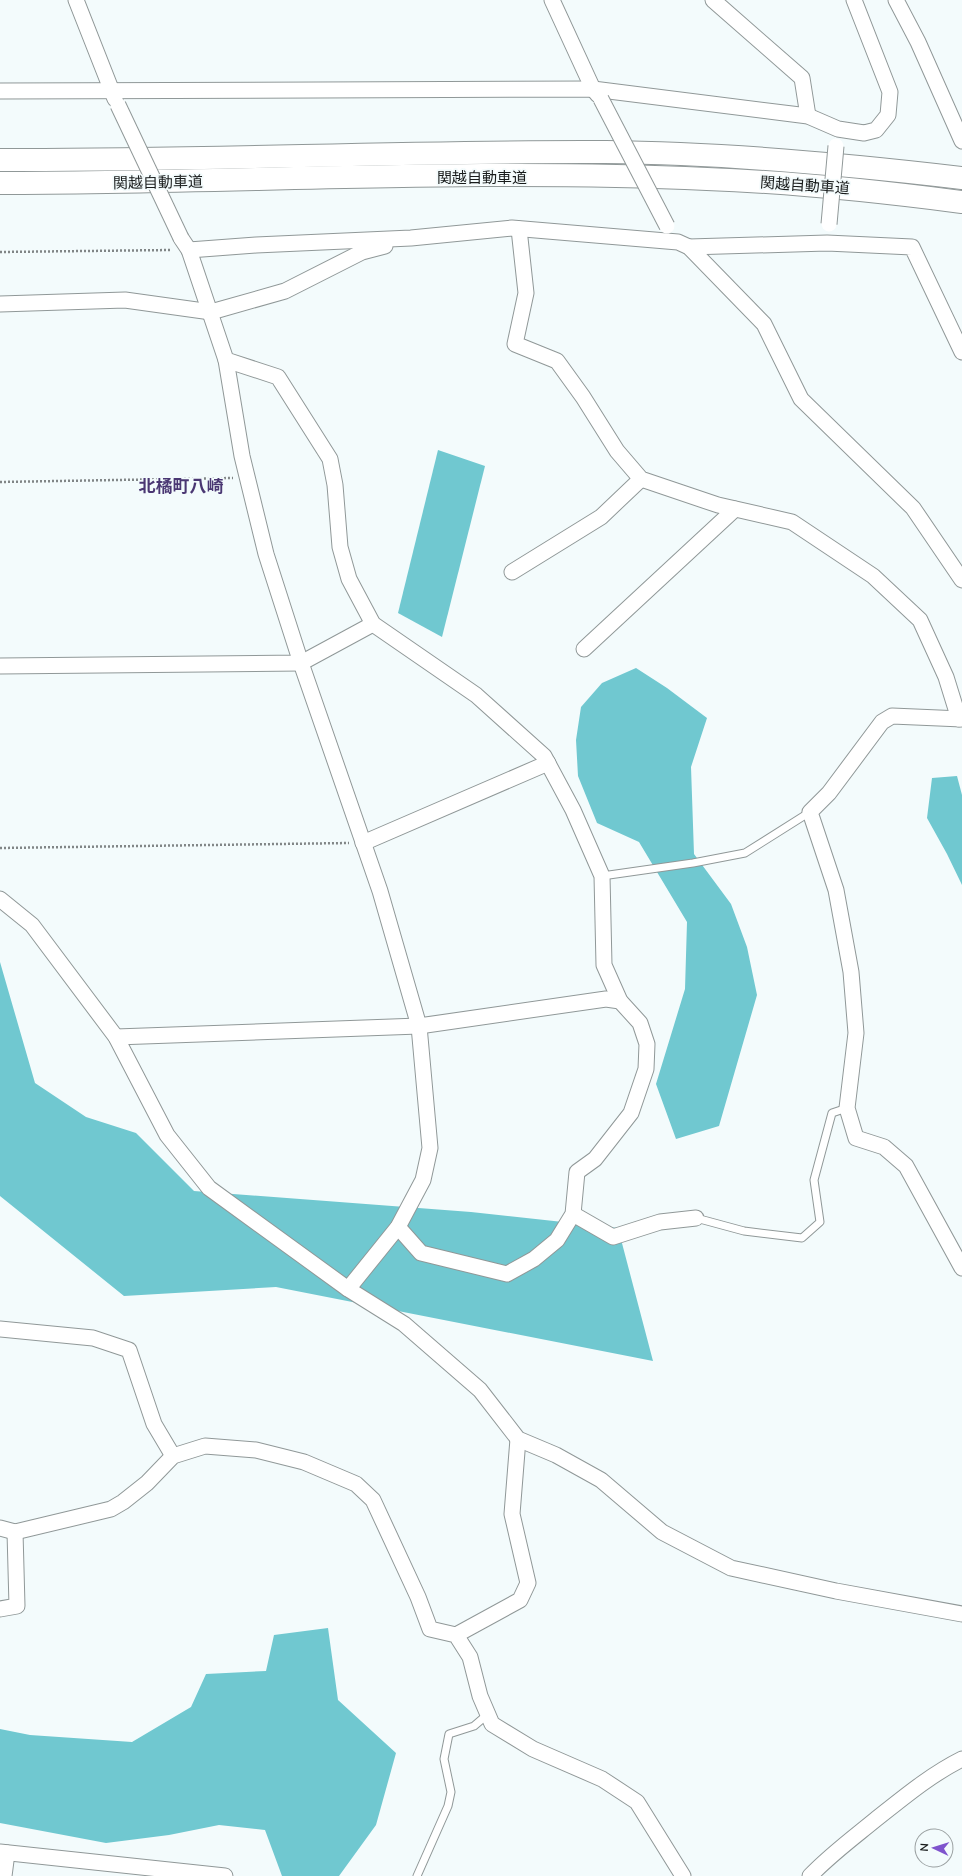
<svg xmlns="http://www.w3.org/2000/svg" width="962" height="1876" font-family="Mulish,'Noto Sans JP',sans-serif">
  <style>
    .forest { fill: #70c8d0 }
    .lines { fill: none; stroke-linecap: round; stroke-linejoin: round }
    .lane-casing { stroke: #909898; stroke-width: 9 }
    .street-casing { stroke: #909898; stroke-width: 17 }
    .highway-casing { stroke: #909898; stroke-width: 24 }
    .path { stroke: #808586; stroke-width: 2.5; stroke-dasharray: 2 2; stroke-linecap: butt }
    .lane { stroke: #fff; stroke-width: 7 }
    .street { stroke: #fff; stroke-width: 15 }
    .highway { stroke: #fff; stroke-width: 22 }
    .street-bridge-casing { stroke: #909898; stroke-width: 17; stroke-linecap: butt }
    .street-bridge { stroke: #fff; stroke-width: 15 }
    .labels { text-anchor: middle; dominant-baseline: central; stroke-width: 3.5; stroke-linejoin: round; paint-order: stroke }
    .street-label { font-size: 15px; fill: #181b1b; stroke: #f3fbfc }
    .quarter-label { font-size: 17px; font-weight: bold; fill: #4a3773; stroke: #f3fbfc }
  </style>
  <rect width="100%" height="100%" fill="#f3fbfc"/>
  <!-- forest -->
  <g class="forest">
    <path d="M438 450 485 466 442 637 398 613Z"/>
    <path d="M636 668 667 688 707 718 691 767 694 854 731 904 747 947 757 995 719 1126 676 1139 656 1084 685 989 687 922 639 842 597 823 578 776 576 740 581 707 602 683Z"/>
    <path d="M957 776 962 795V885L947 854 927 818 932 778Z"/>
    <path d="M0 962 35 1083 86 1117 136 1133 194 1191 471 1212 618 1228 653 1361 276 1287 124 1296 0 1196Z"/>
    <path d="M328 1628 338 1700 396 1753 376 1825 339 1876H282L265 1830 219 1825 169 1835 106 1843 0 1823V1729L30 1735 132 1742 191 1707 206 1674 266 1671 274 1635Z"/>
  </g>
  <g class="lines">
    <!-- lane casing -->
    <g class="lane-casing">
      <g id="lane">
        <path d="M602 876 693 863 745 853 810 812"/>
        <path d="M696 1218 744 1231 802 1238 820 1222 814 1180 832 1113 847 1108"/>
        <path d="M417 1876 448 1806 451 1792 444 1759 449 1734 474 1726 488 1714"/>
      </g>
    </g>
    <!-- street casing -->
    <g class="street-casing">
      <g id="street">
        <path d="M76 0 115 99"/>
        <path d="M552 0 593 89 598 95"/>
        <path d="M713 0 802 78 808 116"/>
        <path d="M896 0 918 42 962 141"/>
        <path d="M0 91 593 89 808 116 838 129 864 133 876 130 888 115 890 92 854 0"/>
        <path d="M519 229 526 293 515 344 557 361 583 397 617 451 641 479 718 505 792 522 873 576 920 620 946 677 959 719"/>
        <path d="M181 238 189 250 226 360 278 377 330 459 335 485 340 547 349 579 373 624 476 695 544 756 573 810 602 876 604 965 620 1001 640 1023 647 1044 646 1069 631 1113 595 1159 577 1172 573 1214 557 1240 534 1259 507 1274 421 1253 398 1227"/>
        <path d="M689 247 827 243 912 247 962 352"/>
        <path d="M189 250 256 245 411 238 512 228 678 242 689 247 764 324 801 399 913 508 962 580"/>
        <path d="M0 304 125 300 211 312 285 291 362 252 385 246"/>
        <path d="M226 360 242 456 266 554 301 663 380 891 419 1026 430 1148 423 1180 398 1227 348 1289"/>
        <path d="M512 572 601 517 641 479"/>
        <path d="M584 649 735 509"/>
        <path d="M0 666 301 663 373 624"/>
        <path d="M962 719 892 716 882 722 829 793 810 812 836 890 851 972 856 1033 847 1108 856 1138 884 1147 906 1166 962 1268"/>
        <path d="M363 843 548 763"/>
        <path d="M0 899 32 925 116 1037 167 1135 209 1188 348 1289 404 1324 480 1390 518 1439 556 1455 601 1480 662 1532 731 1568 836 1591 962 1614"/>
        <path d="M116 1037 419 1026 606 999 620 1001"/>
        <path d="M573 1214 613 1237 660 1222 696 1218"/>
        <path d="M0 1329 93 1338 129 1350 154 1424 173 1456"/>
        <path d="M0 1528 15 1532 111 1509 123 1502 147 1483 173 1456 205 1446 256 1450 304 1462 356 1484 373 1500 418 1597 430 1629 456 1635 470 1657 480 1696 492 1724 533 1749 602 1779 637 1802 683 1876"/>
        <path d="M0 1609 17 1606 15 1532"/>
        <path d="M456 1635 520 1600 528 1583 512 1514 518 1439"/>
        <path d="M0 1852 225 1876"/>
        <path d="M4 1876 7 1853"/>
        <path d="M810 1876C830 1855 853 1838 875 1820 903 1798 930 1775 962 1759"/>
      </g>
    </g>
    <!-- highway casing -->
    <g class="highway-casing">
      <g id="highway">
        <path d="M0 160C202 161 403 151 605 152 725 153 843 164 962 178"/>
        <path d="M0 183C235 183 471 168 707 179 792 182 877 191 962 202"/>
      </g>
    </g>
    <!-- path -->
    <g class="path">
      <path d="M0 252 171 250"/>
      <path d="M0 482 233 478"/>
      <path d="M0 848 349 843"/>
    </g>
    <!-- lane -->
    <use href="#lane" class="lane"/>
    <!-- street -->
    <use href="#street" class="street"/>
    <!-- highway -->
    <use href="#highway" class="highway"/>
    <!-- street-bridge casing -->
    <g class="street-bridge-casing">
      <g id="street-bridge">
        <path d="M601 99 667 226"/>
        <path d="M118 105 181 238"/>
        <path d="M829 224 836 146"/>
      </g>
    </g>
    <!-- street-bridge -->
    <use href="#street-bridge" class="street-bridge"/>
  </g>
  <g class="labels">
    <!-- street labels -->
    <g class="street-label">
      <text x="482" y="177">関越自動車道</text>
      <text transform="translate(158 182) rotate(-1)">関越自動車道</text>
      <text transform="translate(805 185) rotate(4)">関越自動車道</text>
    </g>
    <!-- quarter labels -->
    <g class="quarter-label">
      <text x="181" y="485">北橘町八崎</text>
    </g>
  </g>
  <!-- north arrow -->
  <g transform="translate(934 1848) rotate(274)"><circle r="19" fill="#f3fbfc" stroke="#9ba1a2"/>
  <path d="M0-3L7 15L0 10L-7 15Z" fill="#7f54cd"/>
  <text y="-6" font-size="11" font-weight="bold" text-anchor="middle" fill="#181b1b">N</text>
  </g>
</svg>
